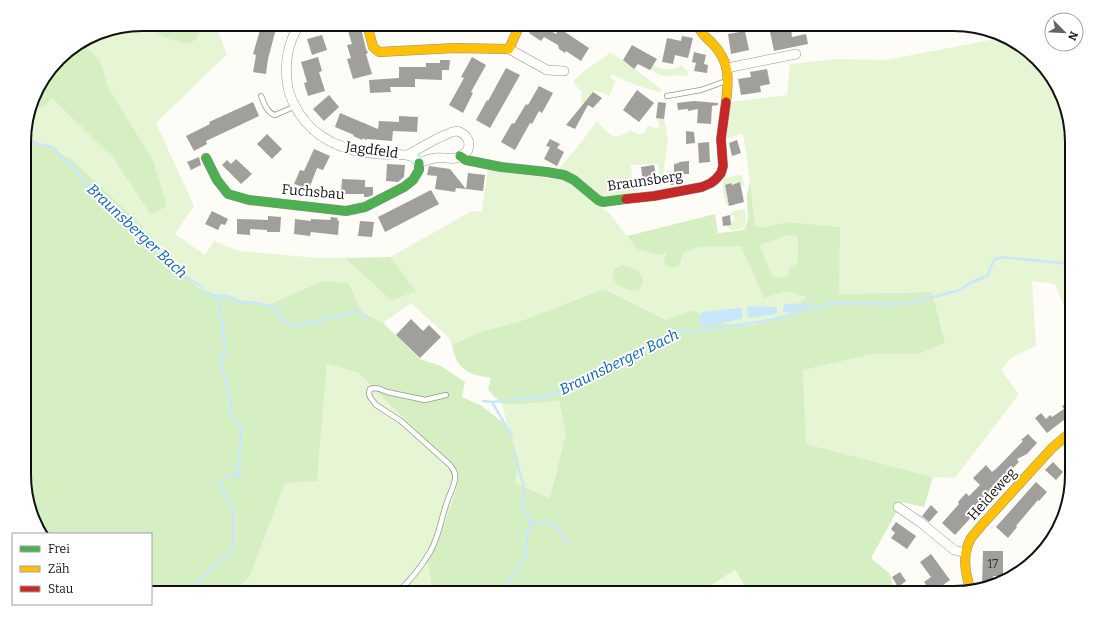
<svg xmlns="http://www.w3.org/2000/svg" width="1096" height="617" font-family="Bitter,serif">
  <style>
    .green { fill: #e6f5d4 }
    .forest { fill: #d5eec2; fill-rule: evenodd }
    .pitch { fill: #f0f8df }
    .water { fill: #c9e7fb }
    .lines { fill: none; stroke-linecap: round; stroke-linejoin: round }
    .stream { stroke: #c9e7fb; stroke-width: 2.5 }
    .building { fill: #a19f9c }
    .lane-casing { stroke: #979795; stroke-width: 6 }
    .street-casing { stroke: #979795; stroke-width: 10 }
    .fast-casing { stroke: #8e8d8b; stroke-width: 10 }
    .slow-casing { stroke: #8e8d8b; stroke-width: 10 }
    .jam-casing { stroke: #8e8d8b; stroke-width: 10 }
    .lane { stroke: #fffffe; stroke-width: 4.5 }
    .street { stroke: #fffffe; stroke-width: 9 }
    .fast { stroke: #4caf50; stroke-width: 9 }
    .slow { stroke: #ffc107; stroke-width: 9 }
    .jam { stroke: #c62828; stroke-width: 9 }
    .labels { text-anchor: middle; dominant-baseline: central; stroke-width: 4; stroke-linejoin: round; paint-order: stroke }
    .number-label { font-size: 12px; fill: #353434 }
    .street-label { font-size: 14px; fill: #111; stroke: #fff }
    .water-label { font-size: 15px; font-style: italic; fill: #0963b3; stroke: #fff }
    .rim { fill: none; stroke: #111; stroke-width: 2 }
  </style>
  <rect width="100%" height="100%" fill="#fdfcf7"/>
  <!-- green -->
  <g class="green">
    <path d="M142 24H147L163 37 194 41 206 24H215L227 54 156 123 194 206 175 234 205 255 214 241 239 251 319 258H345L392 301 416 291 390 257 472 211 482 212 488 169 567 181 610 214 637 249 667 252 680 265 683 253 696 248 717 246H741L764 297 786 291 806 297 788 314 754 325 714 323 693 310 666 320 604 289 521 321 483 331 452 345 448 337 411 303 383 323 362 312 323 281 270 304 226 298 199 288 131 215 70 158 25 136V127L32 105 43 108 52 98 113 158 151 215 167 206 153 160 109 89 100 61 82 42 97 33Z"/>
    <path d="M995 39 1021 47 1052 77 1072 134V327L1055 284 1032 281 1036 346 1011 358 1001 370 1019 394 955 478 933 477 806 444 803 370 873 354H919L945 343 932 292 838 294 840 227 788 222 761 228 755 226 750 181 743 133 727 139 730 102 787 95 790 64 838 59 886 60Z"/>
    <path d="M610 53 623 60 662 90 659 92C643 88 627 82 612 74L610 78 616 81 609 96 595 90 585 103 581 102 582 92 573 82 584 71Z"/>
    <path d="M653 65C659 68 666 70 673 69 677 68 678 66 682 66L688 72V76C680 75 673 76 665 76 660 76 654 72 650 70Z"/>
    <path d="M656 118 664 119 668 141 661 189 658 164 631 165C631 172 634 179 630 185L631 192 636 193 604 198 558 170 579 145 597 121C608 132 614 144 630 130L640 135 644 133 648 125 654 128 660 127Z"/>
    <path d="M737 175 742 176 744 185 741 186 740 182 732 185 731 183 729 206 726 204 723 192V179L726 178Z"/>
    <path d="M745 209 746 218 745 227C739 229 734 232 729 229L728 225H731V221H734V215L729 216 733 211Z"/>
    <path d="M788 235 798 236V263L788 276 773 277 758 245Z"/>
    <path d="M327 364 359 373 379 394 458 471 456 491 439 540 427 560 433 593H232L250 576 285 483 317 481Z"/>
    <path d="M559 401 566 433 550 498 515 483 519 461 508 427 502 404H523Z"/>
  </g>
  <!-- forest -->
  <g class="forest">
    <path d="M147 24H206L194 41 187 44 163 37Z"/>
    <path d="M82 42 100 61 109 89 153 160 167 206 151 215 113 158 52 98 43 108 32 105 36 90 64 53Z"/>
    <path d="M25 136 70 158 131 215 199 288 226 298 270 304 323 281 348 283 362 312 383 323 420 359 441 366 465 382 462 397 482 406 508 427 519 461 515 483 550 498 566 433 559 401 523 404H502L488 390 491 378C478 376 465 374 457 361 455 356 453 350 452 345L483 331 521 321 604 289 666 320 693 310 714 323 754 325 788 314 806 297 786 291 764 298 741 246H717L696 248 683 253 680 265 671 268 664 263 666 252 659 255 637 249 627 236 715 214 718 233 737 231 745 229 748 219 747 195 750 181 755 226 761 228 788 222 840 227 839 294 932 292 945 343 919 354H873L803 370 806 444 933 477 924 507 902 502 871 558 890 574 894 593H749L735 570 699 593H433L427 560 439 540 456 491 458 471 379 394 359 373 327 364 317 481 285 483 250 576 232 593H151V534H41L25 490ZM788 235 798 236V263L790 267 788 276 773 277 759 245Z"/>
    <path d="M390 257 416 291 392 301 345 258Z"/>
    <path d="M622 265C625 266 631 267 634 269 643 273 645 283 639 290 629 292 617 287 612 277L615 269Z"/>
  </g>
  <!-- pitch -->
  <path class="pitch" d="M735 570 749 593H699Z"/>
  <!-- water -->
  <g class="water">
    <path d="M814 303V304L785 313 783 311V307L784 304Z"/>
    <path d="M749 306 775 307 777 308V313L776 314 750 318 748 316 747 308Z"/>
    <path d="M739 308 741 309 743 315 741 319 703 327 700 325 699 317 702 312Z"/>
  </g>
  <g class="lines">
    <!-- stream -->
    <g class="stream">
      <path d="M25 140C30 142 35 144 41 145 50 147 57 146 61 158L69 162 84 182 94 192 99 193 102 196 101 198 121 212 128 220 151 240 172 261 186 278 202 286 203 291 209 295 228 296 243 303 251 302 274 307 284 321 296 326 307 323 338 317 356 311 368 317"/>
      <path d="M483 401 492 402 546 396 560 392 618 362 636 351 681 331H701L770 320 832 303 906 304 960 290 970 283 987 276 994 260 1001 257 1072 264"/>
      <path d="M492 402 512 436"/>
      <path d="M238 471 240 478"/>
      <path d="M531 523C536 523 540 522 544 522 556 522 564 537 570 545"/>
      <path d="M185 593 224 558 233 548V507L225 493 222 491V480L227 476H234L238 471 241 443V427L231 415 230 396 224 376 221 355 226 353 218 296"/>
      <path d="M503 593 504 589 526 556 527 533 531 523 528 515 522 507 524 487 514 452"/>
    </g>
  </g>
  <!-- building -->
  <g class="building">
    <path d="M263 24H278L276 29 268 59 266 74 253 72 256 55 253 54 260 30Z"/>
    <path d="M346 24H360L366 49 368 53 366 54 372 74 353 79 347 59 351 58 347 45 352 44Z"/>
    <path d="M394 24H410V32H395Z"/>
    <path d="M437 24H465V30L437 31Z"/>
    <path d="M535 24H540L556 34 559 28 589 48 581 61 566 51 565 53 559 49 558 45 544 37 541 41 529 33Z"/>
    <path d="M791 28 792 37 806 34 808 44 774 51 770 32Z"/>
    <path d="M745 31 749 50 731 54 728 34Z"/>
    <path d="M322 35 327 50 312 55 307 39Z"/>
    <path d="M682 36 693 38 688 58 675 55 673 64 662 62 667 38 681 41Z"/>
    <path d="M632 45 657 59 650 70 638 64 634 69 623 60Z"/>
    <path d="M694 52 706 55 704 64 708 65 707 73 694 71 696 63 692 62Z"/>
    <path d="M318 57 322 71 319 72 325 91 308 96 304 83 307 82 301 62Z"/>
    <path d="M472 57 486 65 471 92 473 93 463 113 449 105 464 78 461 77Z"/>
    <path d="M440 60H450L449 70H442V80L415 79V87H390L391 92 370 93 369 80 399 78V67H426V63H440Z"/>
    <path d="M506 68 520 75 490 128 476 120 487 100 488 101Z"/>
    <path d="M767 69 770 84 760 86 761 92 741 95 738 79 751 77 750 72Z"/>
    <path d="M539 86 553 93 542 113 539 111 532 124 530 123 515 150 501 142 512 123 514 124 526 104 528 105Z"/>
    <path d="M637 90 654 103 639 122 623 110Z"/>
    <path d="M593 92 602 98 593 108 588 105 575 129 566 125Z"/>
    <path d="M329 95 339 107 324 121 313 109Z"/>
    <path d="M694 101 718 103V105L712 106 711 124 697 123 698 109 688 111V109L678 110 677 103Z"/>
    <path d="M253 102 259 116 206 141 207 144 194 151 186 136 210 124 209 122Z"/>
    <path d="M658 102 666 103 664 119 656 118Z"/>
    <path d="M340 113 378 129 379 121 399 122V116L418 117 417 132 393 131 392 141 367 139 366 140 363 138 362 140 353 136 354 135 335 127Z"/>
    <path d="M686 131 694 132 695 143 686 144Z"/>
    <path d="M267 134 282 149 272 159 257 144Z"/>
    <path d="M550 139 560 144 557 148 564 152 557 166 544 159 550 147 546 146Z"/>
    <path d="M737 140 741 153 732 156 729 143Z"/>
    <path d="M709 142 710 162 699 163 698 143Z"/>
    <path d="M314 149 330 156 323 170 317 168 309 189 294 184 300 170 304 171Z"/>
    <path d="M199 157 201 165 191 170 187 162Z"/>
    <path d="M236 159 252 174 241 184 222 165 227 160 231 164Z"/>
    <path d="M689 161V174H682L683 183 671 185 670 174H674V164L679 163V162Z"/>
    <path d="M387 164 405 165 404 177 398 182 386 181Z"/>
    <path d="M654 165 657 181 643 183 641 167Z"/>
    <path d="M429 166 450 169 466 189 456 188 455 192 435 189 437 176 427 175Z"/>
    <path d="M468 173 485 175 483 191 466 189Z"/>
    <path d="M342 179 365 180V187H373V195L368 197H364V194H341Z"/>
    <path d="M740 182 744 202 729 206 725 185 731 183 732 185Z"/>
    <path d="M431 190 439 204 385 232 378 217Z"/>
    <path d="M212 211 228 219 225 225 221 224 218 230 205 224Z"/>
    <path d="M730 215 731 225 723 226 722 217Z"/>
    <path d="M268 216 281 217 280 232H267V230L250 229V235L237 234V219L268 220Z"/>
    <path d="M331 217 338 218 337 220 339 221 338 235 311 232 310 236 294 234 295 219 311 221V219L330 220Z"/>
    <path d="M360 221 374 222 372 237 358 236Z"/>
    <path d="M411 319 423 331 429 325 441 337 420 358 396 335Z"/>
    <path d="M1072 400V421L1069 416 1047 433 1035 418 1041 413 1046 419 1050 415 1052 417 1064 409 1062 406Z"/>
    <path d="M1028 434 1037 443 1027 454 1017 459 1019 462 1009 472 1008 471 998 481 1001 483 986 499 987 500 955 535 942 523 959 504 958 502 966 493 969 496 980 485 973 478 986 465 992 472 997 468 1023 441 1021 440Z"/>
    <path d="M1053 462 1063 472 1056 480 1045 470Z"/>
    <path d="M1036 482 1047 492 1039 501 1038 500 1016 526 1017 527 1008 538 996 527Z"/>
    <path d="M931 505 938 512 929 522 922 516Z"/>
    <path d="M896 522 916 536 907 549 891 538 895 533 891 529Z"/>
    <path d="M983 551H1003V576H993V583L982 586Z"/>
    <path d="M931 554 950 580 932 593 924 582 931 577 920 562Z"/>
    <path d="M900 572 906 581 898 587 892 577Z"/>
  </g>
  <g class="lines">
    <!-- lane casing -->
    <g class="lane-casing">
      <g id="lane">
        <path d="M261 96C264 103 267 113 275 115L296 106"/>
        <path d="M667 96 701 90 726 81"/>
        <path d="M397 593C410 581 421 567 430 552 439 537 441 519 447 502 449 495 454 487 455 479 456 473 453 469 450 465L401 421 376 405 370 397 369 393 370 389 375 388 380 389 387 392 425 400 446 395"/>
      </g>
    </g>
    <!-- street casing -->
    <g class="street-casing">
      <g id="street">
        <path d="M300 24C287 43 284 65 288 88 290 97 294 105 299 113 317 141 348 152 380 154 388 155 406 153 413 157 415 158 417 161 419 163 424 161 429 159 435 158 450 156 454 164 468 150 469 146 470 142 467 138 465 135 461 132 457 131 449 131 416 150 408 155"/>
        <path d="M509 49 547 70 564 71"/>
        <path d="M727 68 796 54"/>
        <path d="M898 507 920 522 954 550 966 553"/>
      </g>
    </g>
    <!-- fast casing -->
    <g class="fast-casing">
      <g id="fast">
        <path d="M460 156 466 160 501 167 547 172 564 175 574 180 598 200 603 202 626 199"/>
        <path d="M206 158 217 180 228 194 249 200 346 211 365 207 404 187 413 180 419 170V163"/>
      </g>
    </g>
    <!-- slow casing -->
    <g class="slow-casing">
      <g id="slow">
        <path d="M367 24 373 47 379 52 455 48 509 49 517 31 516 24"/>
        <path d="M697 24C700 33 706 37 712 43 730 61 729 79 726 102"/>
        <path d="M971 590C965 574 962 554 971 538 974 534 978 530 981 526L1052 448 1072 431"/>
      </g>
    </g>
    <!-- jam casing -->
    <g class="jam-casing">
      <path id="jam" d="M626 199 654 196 702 187 711 183 716 179 721 173 723 166 721 139 726 102"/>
    </g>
    <!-- lane -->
    <use href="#lane" class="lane"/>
    <!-- street -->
    <use href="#street" class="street"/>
    <!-- fast -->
    <use href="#fast" class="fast"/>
    <!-- slow -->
    <use href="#slow" class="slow"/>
    <!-- jam -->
    <use href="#jam" class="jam"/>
  </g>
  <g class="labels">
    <!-- number labels -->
    <g class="number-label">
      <text x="993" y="564">17</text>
    </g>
    <!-- street labels -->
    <g class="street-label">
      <text transform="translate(372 150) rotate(8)">Jagdfeld</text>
      <text transform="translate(645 181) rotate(-8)">Braunsberg</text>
      <text transform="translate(313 192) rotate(5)">Fuchsbau</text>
      <text transform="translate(992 494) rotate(-48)">Heideweg</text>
    </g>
    <!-- water labels -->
    <g class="water-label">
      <text transform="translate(137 231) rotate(43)">Braunsberger Bach</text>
      <text transform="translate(619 362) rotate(-26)">Braunsberger Bach</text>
    </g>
  </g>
  <!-- crop -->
  <path d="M0 0H1096V617H0ZM142 31H954A111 111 0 0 1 1065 142V475A111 111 0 0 1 954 586H142A111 111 0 0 1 31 475V142A111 111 0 0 1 142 31Z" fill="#fff" fill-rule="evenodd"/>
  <path class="rim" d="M142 31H954A111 111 0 0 1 1065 142V475A111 111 0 0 1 954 586H142A111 111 0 0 1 31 475V142A111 111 0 0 1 142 31Z"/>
  <!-- legend -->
  <rect x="12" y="533" width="140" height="72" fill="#ffffff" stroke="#a0a0a0"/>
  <rect x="20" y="546" width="20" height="6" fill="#4caf50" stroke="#a0a0a0"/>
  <text x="48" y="553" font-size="12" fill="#111111">Frei</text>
  <rect x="20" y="566" width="20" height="6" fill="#ffc107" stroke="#a0a0a0"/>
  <text x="48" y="573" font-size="12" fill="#111111">Zäh</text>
  <rect x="20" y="586" width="20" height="6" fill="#c62828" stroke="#a0a0a0"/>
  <text x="48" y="593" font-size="12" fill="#111111">Stau</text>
  <!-- north arrow -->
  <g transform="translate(1064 32) rotate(114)"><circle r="19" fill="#ffffff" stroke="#a0a0a0"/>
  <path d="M0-3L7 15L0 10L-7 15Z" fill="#646362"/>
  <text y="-6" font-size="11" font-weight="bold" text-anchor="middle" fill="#111111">N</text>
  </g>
</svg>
